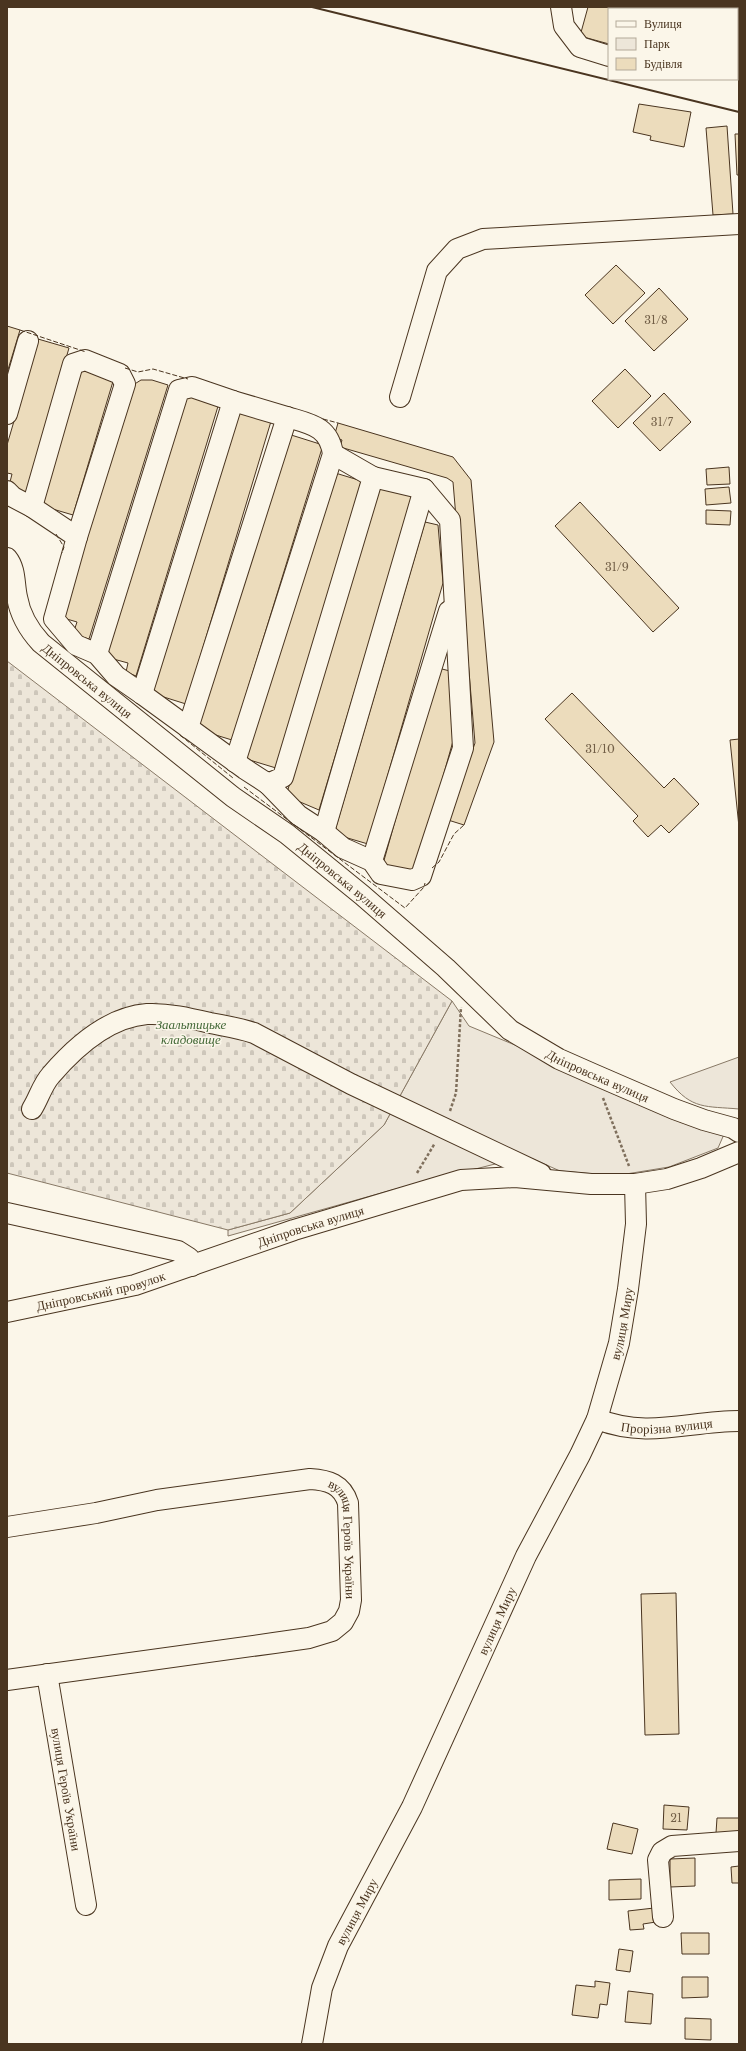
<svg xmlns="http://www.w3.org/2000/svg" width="746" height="2051" font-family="'Libre Baskerville',serif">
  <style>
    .green { fill: #ede6d9; stroke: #887966 }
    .cemetery { fill: url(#cemetery-stones); stroke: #887966 }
    .building { fill: #ecdcbc; stroke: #4a3520 }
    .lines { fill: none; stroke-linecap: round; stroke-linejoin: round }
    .minor-casing { stroke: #4a3520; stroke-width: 22 }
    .path { stroke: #7f6f5c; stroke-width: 2.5; stroke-dasharray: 3 2; stroke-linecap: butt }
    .minor { stroke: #fbf6e9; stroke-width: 20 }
    .fence { stroke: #4a3520; stroke-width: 1; stroke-dasharray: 5 2; stroke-linecap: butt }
    .wall { stroke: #4a3520; stroke-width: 2 }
    .labels { text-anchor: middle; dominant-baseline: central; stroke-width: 3; stroke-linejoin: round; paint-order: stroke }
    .number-label { font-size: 11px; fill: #725f47 }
    .street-label { font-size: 13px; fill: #4a3520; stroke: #fbf6e9 }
    .park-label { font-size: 13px; font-style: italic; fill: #436837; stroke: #fbf6e9 }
  </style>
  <defs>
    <pattern id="cemetery-stones" width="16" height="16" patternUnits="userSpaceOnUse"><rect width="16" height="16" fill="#ede6d9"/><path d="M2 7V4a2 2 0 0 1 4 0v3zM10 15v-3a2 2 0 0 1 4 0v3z" fill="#cdc6ba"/></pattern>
  </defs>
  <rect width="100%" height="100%" fill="#fbf6e9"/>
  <!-- green -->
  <g class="green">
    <path d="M452 1001 469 1026 725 1132 718 1148 669 1167 626 1174H596L560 1171 533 1159 503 1162 392 1190 228 1236V1230L290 1213 384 1125Z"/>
    <path d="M739 1057V1109C706 1106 692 1110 670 1082Z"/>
  </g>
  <!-- cemetery -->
  <path class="cemetery" d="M7 661 452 1001 384 1125 290 1213 228 1230 7 1173Z"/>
  <!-- building -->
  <g class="building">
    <path d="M588 7H644L643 9H609V44L580 36Z"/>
    <path d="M662 7H739V15L737 14V9H661Z"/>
    <path d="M639 104 691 112 684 147 650 140 651 136 633 132Z"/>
    <path d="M727 126 733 214 713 215 706 128Z"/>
    <path d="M735 134H739V175H737Z"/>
    <path d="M616 265 645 293 613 324 585 295Z"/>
    <path d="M659 288 688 319 654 351 625 321Z"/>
    <path d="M7 326 20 330 7 373Z"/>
    <path d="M38 339 69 348 26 496 9 486 12 474 7 473V445Z"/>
    <path d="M80 368 114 378 73 515 39 505Z"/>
    <path d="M625 369 651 396 618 428 592 401Z"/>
    <path d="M141 380H152L168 385 89 639 73 634 77 622 60 617 133 385Z"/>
    <path d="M186 393 219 403 136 676 126 672 128 663 106 657Z"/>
    <path d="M664 393 691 422 660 451 633 423Z"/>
    <path d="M238 408 272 418 186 704 151 693Z"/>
    <path d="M338 423 453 457 471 480 494 742 464 825 448 820 475 743 453 482 447 478 340 447 342 440 334 437Z"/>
    <path d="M288 434 323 445 232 740 196 729Z"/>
    <path d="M729 467 730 484 707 485 706 469Z"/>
    <path d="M332 472 365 482 276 768 243 758Z"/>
    <path d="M379 486 413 496 319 810 286 796Z"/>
    <path d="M729 487 731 503 706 505 705 489Z"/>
    <path d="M580 502 679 608 653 632 555 526Z"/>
    <path d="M706 510 731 511 730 525 706 524Z"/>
    <path d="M425 522 438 525 443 583 368 844 334 834Z"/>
    <path d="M438 668 450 671 453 741 416 873 383 864Z"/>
    <path d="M572 693 664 788 674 778 699 804 669 833 661 825 648 837 633 821 638 816 545 719Z"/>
    <path d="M739 739V827L730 740Z"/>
    <path d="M676 1593 679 1734 645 1735 641 1594Z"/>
    <path d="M664 1805 689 1807 687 1830 663 1829Z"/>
    <path d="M717 1818H739V1834L716 1833Z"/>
    <path d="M613 1823 638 1829 632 1854 607 1849Z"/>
    <path d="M695 1858V1886L670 1887V1859Z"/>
    <path d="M739 1866V1883H732L731 1867Z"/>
    <path d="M641 1879V1899L609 1900V1880Z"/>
    <path d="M654 1908 656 1922 643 1924 644 1929 630 1930 628 1911Z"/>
    <path d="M681 1933H709V1954H682Z"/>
    <path d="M619 1949 633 1951 630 1972 616 1970Z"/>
    <path d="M682 1977H708V1997L682 1998Z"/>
    <path d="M595 1981 610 1983 607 2005 600 2004 598 2018 572 2015 576 1985 595 1987Z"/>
    <path d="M628 1991 653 1994 651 2024 625 2022Z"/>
    <path d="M685 2018 711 2019V2040L685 2039Z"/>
  </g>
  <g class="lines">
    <!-- minor casing -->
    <g class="minor-casing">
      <g id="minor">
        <path d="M561 7 564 26 580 47 609 56"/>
        <path d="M400 397 437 271 457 249 483 239 739 224"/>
        <path d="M7 414 28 341"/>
        <path d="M7 491 13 497 32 507 77 537 54 619 76 645 97 654 116 676 142 694 245 769 268 784 283 777 373 477 333 454"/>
        <path d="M32 507 73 364 85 360 120 374 125 384 77 537"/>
        <path id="s1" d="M7 558C16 569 14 584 17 597 20 615 29 630 41 643L233 797 287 834 362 895 446 968 510 1030 559 1059 593 1074 674 1109 704 1120 733 1128 739 1132"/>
        <path d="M97 654 179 390 192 387 233 401 142 694"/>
        <path d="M188 728 287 417 233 401"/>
        <path d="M235 762 333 454C329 426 310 424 287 417"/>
        <path d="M268 784 298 815 324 832 343 848 372 861 381 874 412 880 421 876 463 748 450 520 424 489 373 477"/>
        <path d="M324 832 424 489"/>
        <path d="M372 861 449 611"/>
        <path d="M32 1109C39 1098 42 1085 51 1075 75 1047 109 1017 147 1014 168 1013 189 1018 210 1023 225 1026 239 1028 254 1033L351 1084 541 1174"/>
        <path d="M7 1213 178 1251 189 1258 192 1266"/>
        <path id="s2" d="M7 1312 135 1285 294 1230 461 1180 515 1177 591 1184H635L667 1179 701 1168 739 1152"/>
        <path id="s3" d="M597 1419C648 1439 688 1421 739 1421"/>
        <path id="s4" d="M7 1527 96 1513 157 1500 310 1479C328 1480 342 1484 348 1503L351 1600 349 1611 343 1622 332 1631 309 1638 274 1643 7 1680"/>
        <path id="s5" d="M47 1674 86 1905"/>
        <path d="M663 1917 658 1860 662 1852 672 1846 739 1841"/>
        <path id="s6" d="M312 2044 322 1988 338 1946 412 1807 526 1556 580 1455 597 1419 619 1343 628 1289 636 1224 635 1184"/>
      </g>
    </g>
    <!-- path -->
    <g class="path">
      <path d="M603 1098 629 1166"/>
      <path d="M450 1111 456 1093 461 1007"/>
      <path d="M417 1173 435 1143"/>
    </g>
    <!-- minor -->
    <use href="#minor" class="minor"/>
    <!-- fence -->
    <g class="fence">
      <path d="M20 330 86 352"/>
      <path d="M125 368 138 372 153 369 188 379"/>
      <path d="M323 419 338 423"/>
      <path d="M56 534 64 547 62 553"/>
      <path d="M180 735 233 778"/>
      <path d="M244 787 405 908 424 887 425 883"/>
      <path d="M432 868 439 862 454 834 464 825"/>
    </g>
    <!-- wall -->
    <path class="wall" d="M312 7 739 112"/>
  </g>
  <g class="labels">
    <!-- number labels -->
    <g class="number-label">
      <text x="656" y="320">31/8</text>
      <text x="662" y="422">31/7</text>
      <text x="617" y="567">31/9</text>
      <text x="600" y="749">31/10</text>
      <text x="676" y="1818">21</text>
    </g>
    <!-- street labels -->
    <g class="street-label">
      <text stroke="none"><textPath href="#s1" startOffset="153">Дніпровська вулиця</textPath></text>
      <text stroke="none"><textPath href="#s1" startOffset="477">Дніпровська вулиця</textPath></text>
      <text stroke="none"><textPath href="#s1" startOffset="801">Дніпровська вулиця</textPath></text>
      <text stroke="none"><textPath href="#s2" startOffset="316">Дніпровська вулиця</textPath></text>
      <text stroke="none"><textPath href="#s2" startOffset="96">Дніпровський провулок</textPath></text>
      <text stroke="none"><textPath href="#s6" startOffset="788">вулиця Миру</textPath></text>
      <text stroke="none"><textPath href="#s3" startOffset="71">Прорізна вулиця</textPath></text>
      <text stroke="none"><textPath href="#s4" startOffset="389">вулиця Героїв України</textPath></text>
      <text stroke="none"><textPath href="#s6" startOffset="464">вулиця Миру</textPath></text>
      <text stroke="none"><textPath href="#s5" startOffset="117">вулиця Героїв України</textPath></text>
      <text stroke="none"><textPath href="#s6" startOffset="141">вулиця Миру</textPath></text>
    </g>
    <!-- park labels -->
    <g class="park-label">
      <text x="191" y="1024">Заальтицьке<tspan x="191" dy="15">кладовище</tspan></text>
    </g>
  </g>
  <!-- border -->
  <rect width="746" height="2051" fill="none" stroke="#4a3520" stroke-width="16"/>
  <!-- legend -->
  <rect x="608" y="8" width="130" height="72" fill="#fbf6e9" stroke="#b4a999"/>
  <rect x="616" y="21" width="20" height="6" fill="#fbf6e9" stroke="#b4a999"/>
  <text x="644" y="28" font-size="12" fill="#4a3520">Вулиця</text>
  <rect x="616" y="38" width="20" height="12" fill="#ede6d9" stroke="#b4a999"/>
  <text x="644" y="48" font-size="12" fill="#4a3520">Парк</text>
  <rect x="616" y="58" width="20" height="12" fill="#ecdcbc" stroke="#b4a999"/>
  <text x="644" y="68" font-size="12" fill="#4a3520">Будівля</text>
</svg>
